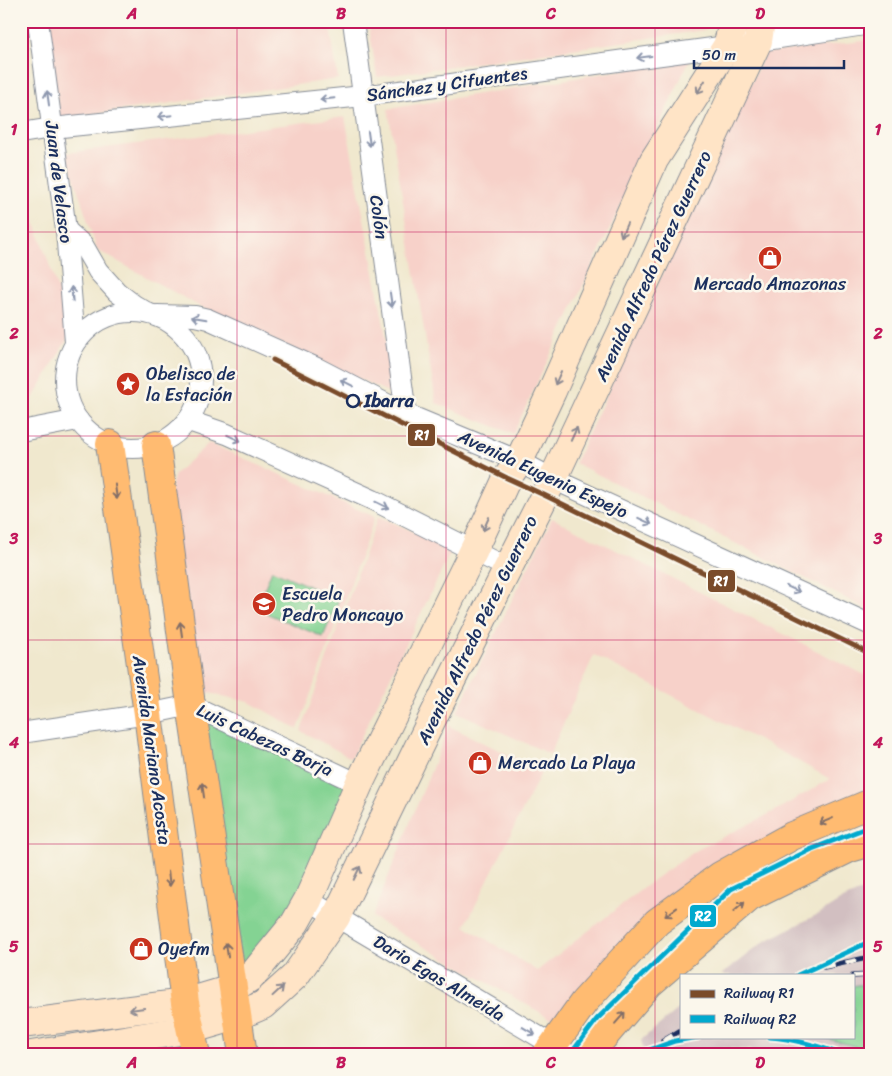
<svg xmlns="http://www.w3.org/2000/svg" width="892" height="1076" font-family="Sriracha,sans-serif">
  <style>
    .built { fill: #f7d1c9 }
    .industrial { fill: #d2bfc1 }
    .green { fill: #84d393; stroke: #508178 }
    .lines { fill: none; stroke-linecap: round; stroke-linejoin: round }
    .street-casing { stroke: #868c96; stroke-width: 22 }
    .secondary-casing { stroke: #868c96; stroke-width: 30 }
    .primary-casing { stroke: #868c96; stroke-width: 30 }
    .street { stroke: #fff; stroke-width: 20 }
    .secondary { stroke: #ffe4c6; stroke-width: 28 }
    .primary { stroke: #ffbb71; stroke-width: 28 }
    .rail-casing { stroke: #1b2f5e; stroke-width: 5.5 }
    .rail { stroke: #fbf7ec; stroke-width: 4; stroke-dasharray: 11; stroke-linecap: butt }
    .rail-1-casing { stroke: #fbf7ec; stroke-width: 9 }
    .rail-2-casing { stroke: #fbf7ec; stroke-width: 9 }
    .rail-1 { stroke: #7a4b2a; stroke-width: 5 }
    .rail-2 { stroke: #00a9ce; stroke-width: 5 }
    .oneway { stroke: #8d97ae }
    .oneway2 { stroke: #8d8a92 }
    .oneway3 { stroke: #826e67 }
    .grid { fill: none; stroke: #c2185b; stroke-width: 1; stroke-opacity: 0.55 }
    .stop-dot { fill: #fbf7ec; stroke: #1b2f5e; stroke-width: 2.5 }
    .labels { text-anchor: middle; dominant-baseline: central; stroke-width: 5; stroke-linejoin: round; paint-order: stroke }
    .street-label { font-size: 18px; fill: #1b2f5e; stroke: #fbf7ec }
    .poi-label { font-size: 18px; fill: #1b2f5e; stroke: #fbf7ec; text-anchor: start }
    .stop-label { font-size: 18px; font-weight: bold; fill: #1b2f5e; stroke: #fbf7ec; text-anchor: start }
    .line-badge { stroke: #fbf7ec; stroke-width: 2 }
    .badge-label { font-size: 14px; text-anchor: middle; font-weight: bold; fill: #fff }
    .neatline { fill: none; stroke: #c2185b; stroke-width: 2 }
    .grid-label { font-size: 16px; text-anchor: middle; font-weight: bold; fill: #c2185b }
  </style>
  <rect width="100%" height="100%" fill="#fbf7ec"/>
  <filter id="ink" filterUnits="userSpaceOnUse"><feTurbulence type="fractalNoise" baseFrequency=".02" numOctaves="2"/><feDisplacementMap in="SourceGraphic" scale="10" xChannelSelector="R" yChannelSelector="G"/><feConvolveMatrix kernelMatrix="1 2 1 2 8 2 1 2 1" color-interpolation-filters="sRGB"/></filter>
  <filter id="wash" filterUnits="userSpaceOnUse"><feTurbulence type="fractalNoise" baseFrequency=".0096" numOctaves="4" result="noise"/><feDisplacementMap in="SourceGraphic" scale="20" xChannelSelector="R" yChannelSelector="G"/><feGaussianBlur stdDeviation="1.12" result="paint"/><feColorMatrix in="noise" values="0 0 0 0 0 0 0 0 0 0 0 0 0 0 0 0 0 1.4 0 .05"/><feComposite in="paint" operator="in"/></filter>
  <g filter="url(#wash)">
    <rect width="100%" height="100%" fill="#f0e8ce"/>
    <!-- built -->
    <g class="built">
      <path d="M46 21H329L338 79 60 119Z"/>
      <path d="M368 21H709L705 30 377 77Z"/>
      <path d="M871 40V611L575 463 765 53Z"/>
      <path d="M690 59 513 434 436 403 388 109Z"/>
      <path d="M21 84 28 127 21 128Z"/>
      <path d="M345 117 397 396 201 307 97 250 66 153Z"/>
      <path d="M21 182 72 331 21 419Z"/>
      <path d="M209 443 375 517 298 729 249 702 196 690 168 498 175 474Z"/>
      <path d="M378 516 452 549 351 758 301 731Z"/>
      <path d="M552 518 871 678V788L856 793 688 882 552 1019 372 917 449 726 542 771 465 926 537 971 656 878 697 850 775 811 830 779 787 755 594 655 550 754 457 712Z"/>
    </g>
    <!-- industrial -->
    <path class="industrial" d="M871 887V1055H765L751 1050 717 1047 680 1055H645L641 1040 681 1007V1037H853V975H721L762 943 822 912 843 899Z"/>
    <!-- green -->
    <g class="green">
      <path d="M272 570 339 599 323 637 256 609Z"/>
      <path d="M209 722 348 787 290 913 240 972 200 727Z"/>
      <path d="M858 985H871V1053L854 1046 821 1037H853V986Z"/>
    </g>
  </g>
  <g filter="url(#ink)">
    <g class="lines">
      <!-- street casing -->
      <g class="street-casing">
        <g id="street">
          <path d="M38 21 66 230 75 342"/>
          <path d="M353 21 406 414"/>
          <path d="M21 133 52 128 363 96 727 46 871 24"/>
          <path d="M66 230 83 245 98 271 117 292 134 305 146 312"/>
          <circle cx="133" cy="380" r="68"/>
          <path d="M157 315 195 316 208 319 317 368 406 414 519 461 553 479 871 625"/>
          <path d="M189 421 227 434 373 500 508 568"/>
          <path d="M21 431 78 420"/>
          <path d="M21 733 148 714 191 705 359 784"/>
          <path d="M308 900 570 1055"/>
        </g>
      </g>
      <!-- secondary casing -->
      <g class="secondary-casing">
        <g id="secondary">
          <path d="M21 1024 185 1003 232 989 251 977 295 923 308 900 359 784 474 550 507 478 519 461 552 391 654 160 727 46 734 21"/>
          <path d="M31 1055 192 1029 237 1016 263 1005 295 976 336 917 435 713 553 479 758 41 761 21"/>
        </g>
      </g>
      <!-- primary casing -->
      <g class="primary-casing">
        <g id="primary">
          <path d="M110 444 148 714 185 1003 196 1055"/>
          <path d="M156 445 191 705 243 1055"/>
          <path d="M546 1055 584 1002 657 922 720 876 792 836 871 803"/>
          <path d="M588 1055 649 984 750 897 850 848 871 842"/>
        </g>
      </g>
      <!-- street -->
      <use href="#street" class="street"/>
      <!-- secondary -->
      <use href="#secondary" class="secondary"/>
      <!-- primary -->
      <use href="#primary" class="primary"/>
      <!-- rail casing -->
      <g class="rail-casing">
        <g id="rail">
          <path d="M273 360 507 478 544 495 871 654"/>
          <path d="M824 967 871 957"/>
          <path d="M798 975 871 941"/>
          <path d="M853 976 871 975"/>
          <path d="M770 1037C795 1039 819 1046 842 1055"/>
          <path d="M663 1041 681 1030"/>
          <path d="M635 1055 675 1041 698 1037"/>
        </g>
      </g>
      <!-- rail -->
      <use href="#rail" class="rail"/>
      <!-- rail-1 casing -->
      <g class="rail-1-casing">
        <path id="rail-1" d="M273 360 507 478 544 495 871 654"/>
      </g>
      <!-- rail-2 casing -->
      <g class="rail-2-casing">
        <g id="rail-2">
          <path d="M798 975 871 941"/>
          <path d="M770 1037C795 1039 819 1046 842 1055"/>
          <path d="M570 1055 597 1019 731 889 812 849 871 826"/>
          <path d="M635 1055 675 1041 698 1037"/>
        </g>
      </g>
      <!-- rail-1 -->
      <use href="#rail-1" class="rail-1"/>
      <!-- rail-2 -->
      <use href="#rail-2" class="rail-2"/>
    </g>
    <!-- one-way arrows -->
    <defs><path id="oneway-shaft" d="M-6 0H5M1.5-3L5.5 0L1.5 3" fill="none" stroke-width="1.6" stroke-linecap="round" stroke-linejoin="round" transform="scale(1.25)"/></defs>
    <g class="oneway">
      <use href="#oneway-shaft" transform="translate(644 57) rotate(172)"/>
      <use href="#oneway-shaft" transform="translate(48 98) rotate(-98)"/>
      <use href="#oneway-shaft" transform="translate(327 99) rotate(174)"/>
      <use href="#oneway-shaft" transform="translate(165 116) rotate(174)"/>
      <use href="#oneway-shaft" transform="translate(369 139) rotate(82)"/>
      <use href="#oneway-shaft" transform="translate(72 294) rotate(-95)"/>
      <use href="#oneway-shaft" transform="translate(391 300) rotate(82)"/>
      <use href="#oneway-shaft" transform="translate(199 318) rotate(-170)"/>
      <use href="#oneway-shaft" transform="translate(347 383) rotate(-153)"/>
      <use href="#oneway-shaft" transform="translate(234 438) rotate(24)"/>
      <use href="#oneway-shaft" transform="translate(382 505) rotate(26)"/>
      <use href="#oneway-shaft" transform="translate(645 521) rotate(25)"/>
      <use href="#oneway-shaft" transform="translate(793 589) rotate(25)"/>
      <use href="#oneway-shaft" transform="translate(529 1031) rotate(31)"/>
    </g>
    <g class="oneway2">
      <use href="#oneway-shaft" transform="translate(701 87) rotate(122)"/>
      <use href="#oneway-shaft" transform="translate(624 230) rotate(114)"/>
      <use href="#oneway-shaft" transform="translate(558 378) rotate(114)"/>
      <use href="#oneway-shaft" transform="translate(574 434) rotate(-65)"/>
      <use href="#oneway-shaft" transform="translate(486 524) rotate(114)"/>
      <use href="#oneway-shaft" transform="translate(357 873) rotate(-64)"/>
      <use href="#oneway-shaft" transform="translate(278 991) rotate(-43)"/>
      <use href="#oneway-shaft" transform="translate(137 1009) rotate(172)"/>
    </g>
    <g class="oneway3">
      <use href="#oneway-shaft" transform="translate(116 492) rotate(82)"/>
      <use href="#oneway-shaft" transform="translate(181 629) rotate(-98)"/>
      <use href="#oneway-shaft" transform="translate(203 790) rotate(-98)"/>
      <use href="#oneway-shaft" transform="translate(826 821) rotate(157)"/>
      <use href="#oneway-shaft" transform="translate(169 879) rotate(83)"/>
      <use href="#oneway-shaft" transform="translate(739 907) rotate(-41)"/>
      <use href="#oneway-shaft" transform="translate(671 912) rotate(144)"/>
      <use href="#oneway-shaft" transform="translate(227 950) rotate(-98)"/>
      <use href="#oneway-shaft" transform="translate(620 1018) rotate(-49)"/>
    </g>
  </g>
  <!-- grid -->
  <path class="grid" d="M237 21V1055M446 21V1055M655 21V1055M21 232H871M21 436H871M21 640H871M21 844H871"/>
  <!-- icons -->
  <defs>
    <g id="shop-disc" transform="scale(1.25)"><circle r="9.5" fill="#c8321e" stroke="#fbf7ec"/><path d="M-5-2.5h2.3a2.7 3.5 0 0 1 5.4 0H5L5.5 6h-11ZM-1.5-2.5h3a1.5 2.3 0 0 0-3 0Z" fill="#fff"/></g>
    <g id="sight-disc" transform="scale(1.25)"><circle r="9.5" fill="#c8321e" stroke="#fbf7ec"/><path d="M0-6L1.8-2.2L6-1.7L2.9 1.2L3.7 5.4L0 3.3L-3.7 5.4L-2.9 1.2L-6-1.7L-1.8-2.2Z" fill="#fff"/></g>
    <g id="school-disc" transform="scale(1.25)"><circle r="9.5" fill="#c8321e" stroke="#fbf7ec"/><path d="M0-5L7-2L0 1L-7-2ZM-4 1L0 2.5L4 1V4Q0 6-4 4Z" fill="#fff"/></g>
  </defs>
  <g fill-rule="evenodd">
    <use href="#shop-disc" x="770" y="258"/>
    <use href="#sight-disc" x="128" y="384"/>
    <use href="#school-disc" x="264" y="604"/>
    <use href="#shop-disc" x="480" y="763"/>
    <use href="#shop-disc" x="141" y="949"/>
  </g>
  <!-- markers -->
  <circle class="stop-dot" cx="353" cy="401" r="6"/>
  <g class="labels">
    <!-- street labels -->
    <g class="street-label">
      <text transform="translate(447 84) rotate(-8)">Sánchez y Cifuentes</text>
      <text transform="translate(59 182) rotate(83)">Juan de Velasco</text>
      <text transform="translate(379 217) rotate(82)">Colón</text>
      <text transform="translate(653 266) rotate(-65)">Avenida Alfredo Pérez Guerrero</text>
      <text transform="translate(543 474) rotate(25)">Avenida Eugenio Espejo</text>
      <text transform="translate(477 630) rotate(-64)">Avenida Alfredo Pérez Guerrero</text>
      <text transform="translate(265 740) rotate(25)">Luis Cabezas Borja</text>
      <text transform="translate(152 750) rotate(82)">Avenida Mariano Acosta</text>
      <text transform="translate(439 978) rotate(31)">Dario Egas Almeida</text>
    </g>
    <!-- poi labels -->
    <g class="poi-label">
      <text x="770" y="284" text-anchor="middle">Mercado Amazonas</text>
      <text x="146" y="374">Obelisco de<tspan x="146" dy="21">la Estación</tspan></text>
      <text x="282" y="594">Escuela<tspan x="282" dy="21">Pedro Moncayo</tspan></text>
      <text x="498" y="763">Mercado La Playa</text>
      <text x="158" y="949">Oyefm</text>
    </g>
    <!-- stop labels -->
    <g class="stop-label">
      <text x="364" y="401">Ibarra</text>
    </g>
  </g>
  <g class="line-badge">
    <rect x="407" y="423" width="29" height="24" rx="5" fill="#7a4b2a"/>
    <rect x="707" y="569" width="29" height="24" rx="5" fill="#7a4b2a"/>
    <rect x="689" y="904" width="28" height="24" rx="5" fill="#00a9ce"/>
  </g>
  <g class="badge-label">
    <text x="422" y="440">R1</text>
    <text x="721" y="586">R1</text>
    <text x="703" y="921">R2</text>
  </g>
  <!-- margin -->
  <rect width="892" height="1076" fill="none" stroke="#fbf7ec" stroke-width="55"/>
  <!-- legend -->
  <rect x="680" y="974" width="175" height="65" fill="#fbf7ec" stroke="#a1a7b3"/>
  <rect x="690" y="990" width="25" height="8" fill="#7a4b2a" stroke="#a1a7b3"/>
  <text x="724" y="998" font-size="15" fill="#1b2f5e">Railway R1</text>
  <rect x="690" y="1015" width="25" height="8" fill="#00a9ce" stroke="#a1a7b3"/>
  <text x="724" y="1024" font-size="15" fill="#1b2f5e">Railway R2</text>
  <!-- scale -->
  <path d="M694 60v8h150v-8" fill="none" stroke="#1b2f5e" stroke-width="2.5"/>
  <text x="702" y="60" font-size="15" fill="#1b2f5e" stroke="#fbf7ec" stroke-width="4" paint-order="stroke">50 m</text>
  <rect x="28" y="28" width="836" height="1020" class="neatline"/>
  <g class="grid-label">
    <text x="132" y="19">A</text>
    <text x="341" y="19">B</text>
    <text x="551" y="19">C</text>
    <text x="760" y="19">D</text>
    <text x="14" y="135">1</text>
    <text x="878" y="135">1</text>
    <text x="14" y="339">2</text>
    <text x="878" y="339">2</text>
    <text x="14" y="544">3</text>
    <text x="878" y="544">3</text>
    <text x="14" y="748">4</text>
    <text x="878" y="748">4</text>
    <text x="14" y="952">5</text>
    <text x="878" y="952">5</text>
    <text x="132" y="1068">A</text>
    <text x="341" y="1068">B</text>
    <text x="551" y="1068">C</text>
    <text x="760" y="1068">D</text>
  </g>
</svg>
